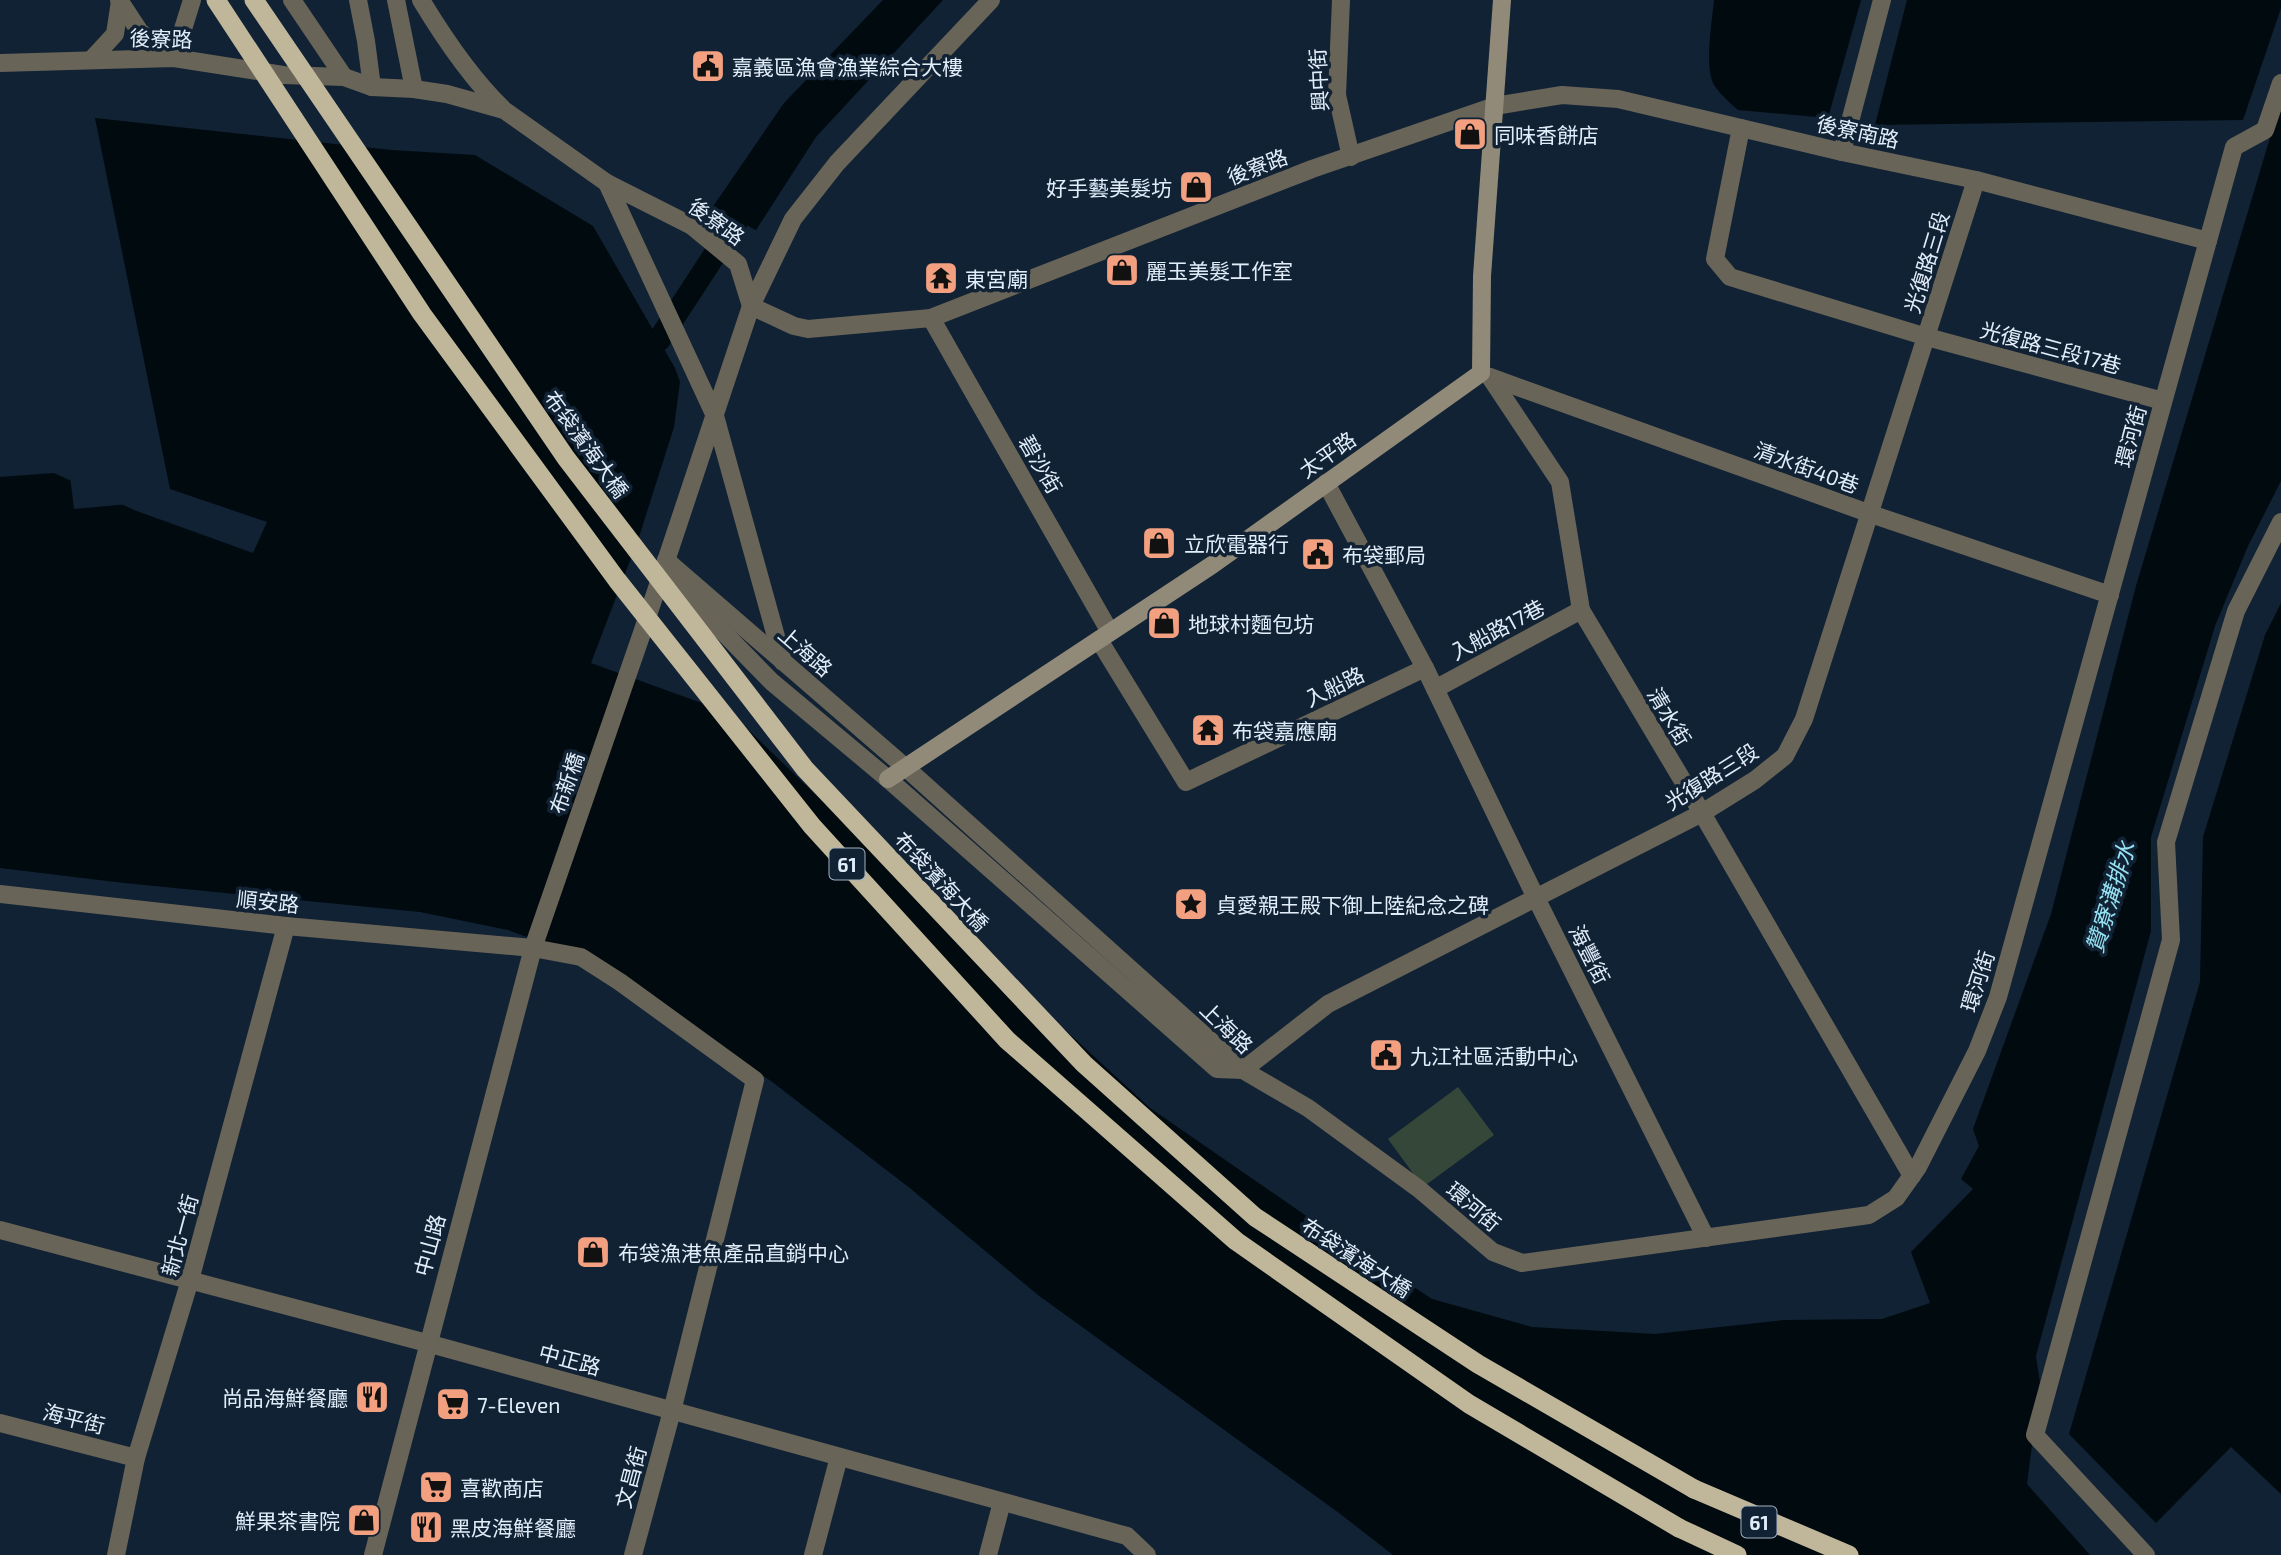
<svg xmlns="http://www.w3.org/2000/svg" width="2281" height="1555" font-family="'Exo 2','Noto Sans TC',sans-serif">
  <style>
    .grass { fill: #354739 }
    .water { fill: #000a0f }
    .pier { fill: #112234 }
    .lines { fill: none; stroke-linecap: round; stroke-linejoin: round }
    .canal { stroke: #000a0f; stroke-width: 23 }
    .minor { stroke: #696458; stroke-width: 18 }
    .tertiary { stroke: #696458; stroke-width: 18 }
    .secondary { stroke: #928a78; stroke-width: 18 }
    .trunk { stroke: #c0b69a; stroke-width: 19 }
    .trunk-bridge { stroke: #c0b69a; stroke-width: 19 }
    .labels { text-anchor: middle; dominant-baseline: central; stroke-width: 7; stroke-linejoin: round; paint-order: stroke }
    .shield { fill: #112234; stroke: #a3b0bf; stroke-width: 2 }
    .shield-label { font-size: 19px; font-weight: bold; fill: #e2edfa }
    .street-label { font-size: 21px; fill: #e2edfa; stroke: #112234 }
    .poi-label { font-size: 21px; fill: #e2edfa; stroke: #112234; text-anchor: start }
    .water-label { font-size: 23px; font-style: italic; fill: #96e3f4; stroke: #112234 }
  </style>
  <rect width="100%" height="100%" fill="#112234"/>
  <!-- grass -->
  <path class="grass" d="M1458 1087 1494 1135 1423 1187 1388 1139Z"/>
  <!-- water -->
  <g class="water">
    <path d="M883 0H943L816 137 756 230 712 208 784 103Z"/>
    <path d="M1714 0H1861L1828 118 1738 110C1730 103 1720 94 1714 85 1704 66 1712 22 1714 0Z"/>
    <path d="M1907 0H2281V8L2243 120 1875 125Z"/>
    <path d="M2281 101V481L2248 546 2215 626 2151 837V931L2036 1356 2040 1383 2027 1484 2090 1555H1393L1339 1513 1038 1295 911 1189 771 1081 581 957 508 930 420 912 124 883 0 868V477L54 473 134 510 253 553 267 522 170 489 95 118 391 150 475 155 593 226 675 368 680 382 674 427 639 537 591 663 732 714 936 911 1150 1108 1305 1215 1432 1299 1532 1327 1655 1334 1784 1320 1882 1319 1930 1303 1911 1252 1973 1189 1961 1179 1979 1146 1973 1129 2051 914 2136 586Z"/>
    <path d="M2281 603V1494L2231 1447 2156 1523 2069 1434 2200 982 2203 837 2265 635Z"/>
  </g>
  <!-- pier -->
  <path class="pier" d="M70 476 129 504 74 509Z"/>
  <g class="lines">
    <!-- canal -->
    <path class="canal" d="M659 340 753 196"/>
    <!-- minor -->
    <g class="minor">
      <path d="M358 0 366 41 372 87"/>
      <path d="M396 0 414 89"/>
      <path d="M421 0C444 38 470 77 502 108"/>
      <path d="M1341 0 1337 95 1351 157"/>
      <path d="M0 63 174 58 283 75 344 77 372 87 414 89 447 94 504 110 607 183 692 226 738 264 751 306 794 326 808 329 931 318 1312 169 1495 106 1562 95 1618 99 1842 152 1976 180 2208 241"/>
      <path d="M1741 128 1715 259 1730 277 1927 337 2163 401"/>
      <path d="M1842 152 1882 0"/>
      <path d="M607 183 715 416 783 662"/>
      <path d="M931 318 1110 632"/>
      <path d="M1490 377 1560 482 1581 610 1702 813 1912 1176"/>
      <path d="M1490 377 1871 514 2110 595"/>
      <path d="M1326 483 1425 668 1535 896 1706 1238"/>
      <path d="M666 560 905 767 1243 1070 1308 1108 1419 1189 1493 1252 1522 1263 1869 1215 1896 1198 1918 1167 1977 1051 1998 997 2234 147 2265 130 2281 83"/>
      <path d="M671 570 681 589 772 682 888 779 1217 1069 1243 1070"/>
      <path d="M1099 640 1186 782 1425 668"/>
      <path d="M1435 689 1581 610"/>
      <path d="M0 894 286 926 533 948 581 957 620 982 755 1080 672 1411 633 1555"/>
      <path d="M1243 1070 1328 1004 1702 813 1755 780 1785 756 1804 719 1976 180"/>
      <path d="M0 1230 427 1343 1127 1536 1147 1555"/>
      <path d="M0 1423 136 1458"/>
      <path d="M116 1555 136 1458 190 1280 286 926"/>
      <path d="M373 1555 533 948 642 633 751 306 793 219 837 163 991 0"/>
      <path d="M813 1555 839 1457"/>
      <path d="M988 1555 1002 1502"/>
      <path d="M2146 1555 2035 1435 2171 940 2166 842 2236 611 2281 522"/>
    </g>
    <!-- tertiary -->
    <g class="tertiary">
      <path d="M119 0 140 32 174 58 192 0"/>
      <path d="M292 0 344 77"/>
      <path d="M91 60 115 34 120 1"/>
    </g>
    <!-- secondary -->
    <path class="secondary" d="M888 779 1212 565 1481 373 1482 276 1502 0"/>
    <!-- trunk -->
    <g class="trunk">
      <path d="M1694 1489 1849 1555"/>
      <path d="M1679 1528 1737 1555"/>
    </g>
    <!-- trunk-bridge -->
    <g class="trunk-bridge">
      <path d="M216 0 422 314 617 580 812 826 1007 1040 1236 1241 1469 1404 1679 1528"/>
      <path d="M254 0 566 458 805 769 1084 1064 1255 1217 1478 1364 1694 1489"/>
    </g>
  </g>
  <!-- icons -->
  <defs>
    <g id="civic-square" transform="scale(1.75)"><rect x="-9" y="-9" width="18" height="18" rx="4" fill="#f2a080" stroke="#112234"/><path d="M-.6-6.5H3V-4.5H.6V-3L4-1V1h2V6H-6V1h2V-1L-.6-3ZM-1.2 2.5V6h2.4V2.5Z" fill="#111"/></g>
    <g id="shop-square" transform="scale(1.75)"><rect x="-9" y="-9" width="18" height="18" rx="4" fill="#f2a080" stroke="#112234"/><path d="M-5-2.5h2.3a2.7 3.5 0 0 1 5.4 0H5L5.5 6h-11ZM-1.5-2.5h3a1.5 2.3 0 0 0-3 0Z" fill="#111"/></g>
    <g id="temple-square" transform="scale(1.75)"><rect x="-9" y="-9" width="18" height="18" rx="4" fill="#f2a080" stroke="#112234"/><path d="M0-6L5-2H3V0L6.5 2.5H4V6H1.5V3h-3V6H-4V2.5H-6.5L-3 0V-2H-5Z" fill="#111"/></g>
    <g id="sight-square" transform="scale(1.75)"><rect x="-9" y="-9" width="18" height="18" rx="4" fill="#f2a080" stroke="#112234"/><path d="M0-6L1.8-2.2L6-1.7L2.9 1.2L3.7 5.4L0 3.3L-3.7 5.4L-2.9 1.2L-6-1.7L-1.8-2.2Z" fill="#111"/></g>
    <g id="restaurant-square" transform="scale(1.75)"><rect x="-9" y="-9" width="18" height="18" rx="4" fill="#f2a080" stroke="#112234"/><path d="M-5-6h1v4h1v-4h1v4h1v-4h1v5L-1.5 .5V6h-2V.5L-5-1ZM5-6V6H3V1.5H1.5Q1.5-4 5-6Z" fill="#111"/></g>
    <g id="supermarket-square" transform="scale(1.75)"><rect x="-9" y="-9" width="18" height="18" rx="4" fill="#f2a080" stroke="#112234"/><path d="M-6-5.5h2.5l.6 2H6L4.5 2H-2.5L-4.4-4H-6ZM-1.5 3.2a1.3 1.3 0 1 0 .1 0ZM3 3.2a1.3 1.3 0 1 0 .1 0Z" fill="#111"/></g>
  </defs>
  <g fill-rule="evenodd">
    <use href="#civic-square" x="708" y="66"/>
    <use href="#shop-square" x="1470" y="134"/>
    <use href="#shop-square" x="1196" y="187"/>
    <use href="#shop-square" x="1122" y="270"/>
    <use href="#temple-square" x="941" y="278"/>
    <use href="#shop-square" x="1159" y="543"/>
    <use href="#civic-square" x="1318" y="554"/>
    <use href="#shop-square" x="1164" y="623"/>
    <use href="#temple-square" x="1208" y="730"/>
    <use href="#sight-square" x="1191" y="904"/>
    <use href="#civic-square" x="1386" y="1055"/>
    <use href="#shop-square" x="593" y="1252"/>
    <use href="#restaurant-square" x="372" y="1397"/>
    <use href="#supermarket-square" x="453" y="1404"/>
    <use href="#supermarket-square" x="436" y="1487"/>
    <use href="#shop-square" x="364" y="1520"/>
    <use href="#restaurant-square" x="426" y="1527"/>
  </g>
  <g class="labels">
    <!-- shield labels -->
    <g class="shield">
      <rect x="829.5" y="848.5" width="35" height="31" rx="5"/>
      <rect x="1741.5" y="1506.5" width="35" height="31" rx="5"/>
    </g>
    <g class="shield-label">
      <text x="847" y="864">61</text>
      <text x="1759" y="1522">61</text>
    </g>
    <!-- street labels -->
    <g class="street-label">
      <text transform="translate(161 38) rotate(2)">後寮路</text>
      <text transform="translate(1318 80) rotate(-93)">興中街</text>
      <text transform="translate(1858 131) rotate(12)">後寮南路</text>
      <text transform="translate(1257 166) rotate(-21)">後寮路</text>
      <text transform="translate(717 221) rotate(36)">後寮路</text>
      <text transform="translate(1926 262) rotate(-73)">光復路三段</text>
      <text transform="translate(2051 347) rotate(15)">光復路三段17巷</text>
      <text transform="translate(2130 436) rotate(-75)">環河街</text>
      <text transform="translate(587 444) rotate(54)">布袋濱海大橋</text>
      <text transform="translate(1327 454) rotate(-35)">太平路</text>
      <text transform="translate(1041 464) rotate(60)">碧沙街</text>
      <text transform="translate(1807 467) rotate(20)">清水街40巷</text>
      <text transform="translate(1497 629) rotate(-28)">入船路17巷</text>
      <text transform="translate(806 651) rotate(41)">上海路</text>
      <text transform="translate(1334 686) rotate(-26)">入船路</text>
      <text transform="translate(1670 716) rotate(59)">清水街</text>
      <text transform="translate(1711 776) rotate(-32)">光復路三段</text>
      <text transform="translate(566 783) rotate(-71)">布新橋</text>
      <text transform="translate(942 881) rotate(47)">布袋濱海大橋</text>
      <text transform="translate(268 901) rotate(6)">順安路</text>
      <text transform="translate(1590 954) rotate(63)">海豐街</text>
      <text transform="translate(1977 981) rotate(-72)">環河街</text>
      <text transform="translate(1227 1027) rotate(44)">上海路</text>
      <text transform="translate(1474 1206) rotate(40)">環河街</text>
      <text transform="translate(179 1235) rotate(-75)">新北一街</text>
      <text transform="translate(429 1245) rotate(-75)">中山路</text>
      <text transform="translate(1357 1257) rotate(33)">布袋濱海大橋</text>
      <text transform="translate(570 1359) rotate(15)">中正路</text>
      <text transform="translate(74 1418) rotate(14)">海平街</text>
      <text transform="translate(630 1477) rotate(-75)">文昌街</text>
    </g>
    <!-- poi labels -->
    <g class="poi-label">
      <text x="732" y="66">嘉義區漁會漁業綜合大樓</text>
      <text x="1494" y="134">同味香餅店</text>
      <text x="1172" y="187" text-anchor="end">好手藝美髮坊</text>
      <text x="1146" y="270">麗玉美髮工作室</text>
      <text x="965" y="278">東宮廟</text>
      <text x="1184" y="543">立欣電器行</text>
      <text x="1342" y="554">布袋郵局</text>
      <text x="1188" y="623">地球村麵包坊</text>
      <text x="1232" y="730">布袋嘉應廟</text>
      <text x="1216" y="904">貞愛親王殿下御上陸紀念之碑</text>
      <text x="1410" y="1055">九江社區活動中心</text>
      <text x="618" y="1252">布袋漁港魚產品直銷中心</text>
      <text x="348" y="1397" text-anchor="end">尚品海鮮餐廳</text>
      <text x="477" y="1404">7-Eleven</text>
      <text x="460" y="1487">喜歡商店</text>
      <text x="340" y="1520" text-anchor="end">鮮果茶書院</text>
      <text x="450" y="1527">黑皮海鮮餐廳</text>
    </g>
    <!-- water labels -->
    <g class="water-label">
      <text transform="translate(2110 897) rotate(-73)">贊寮溝排水</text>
    </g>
  </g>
</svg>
